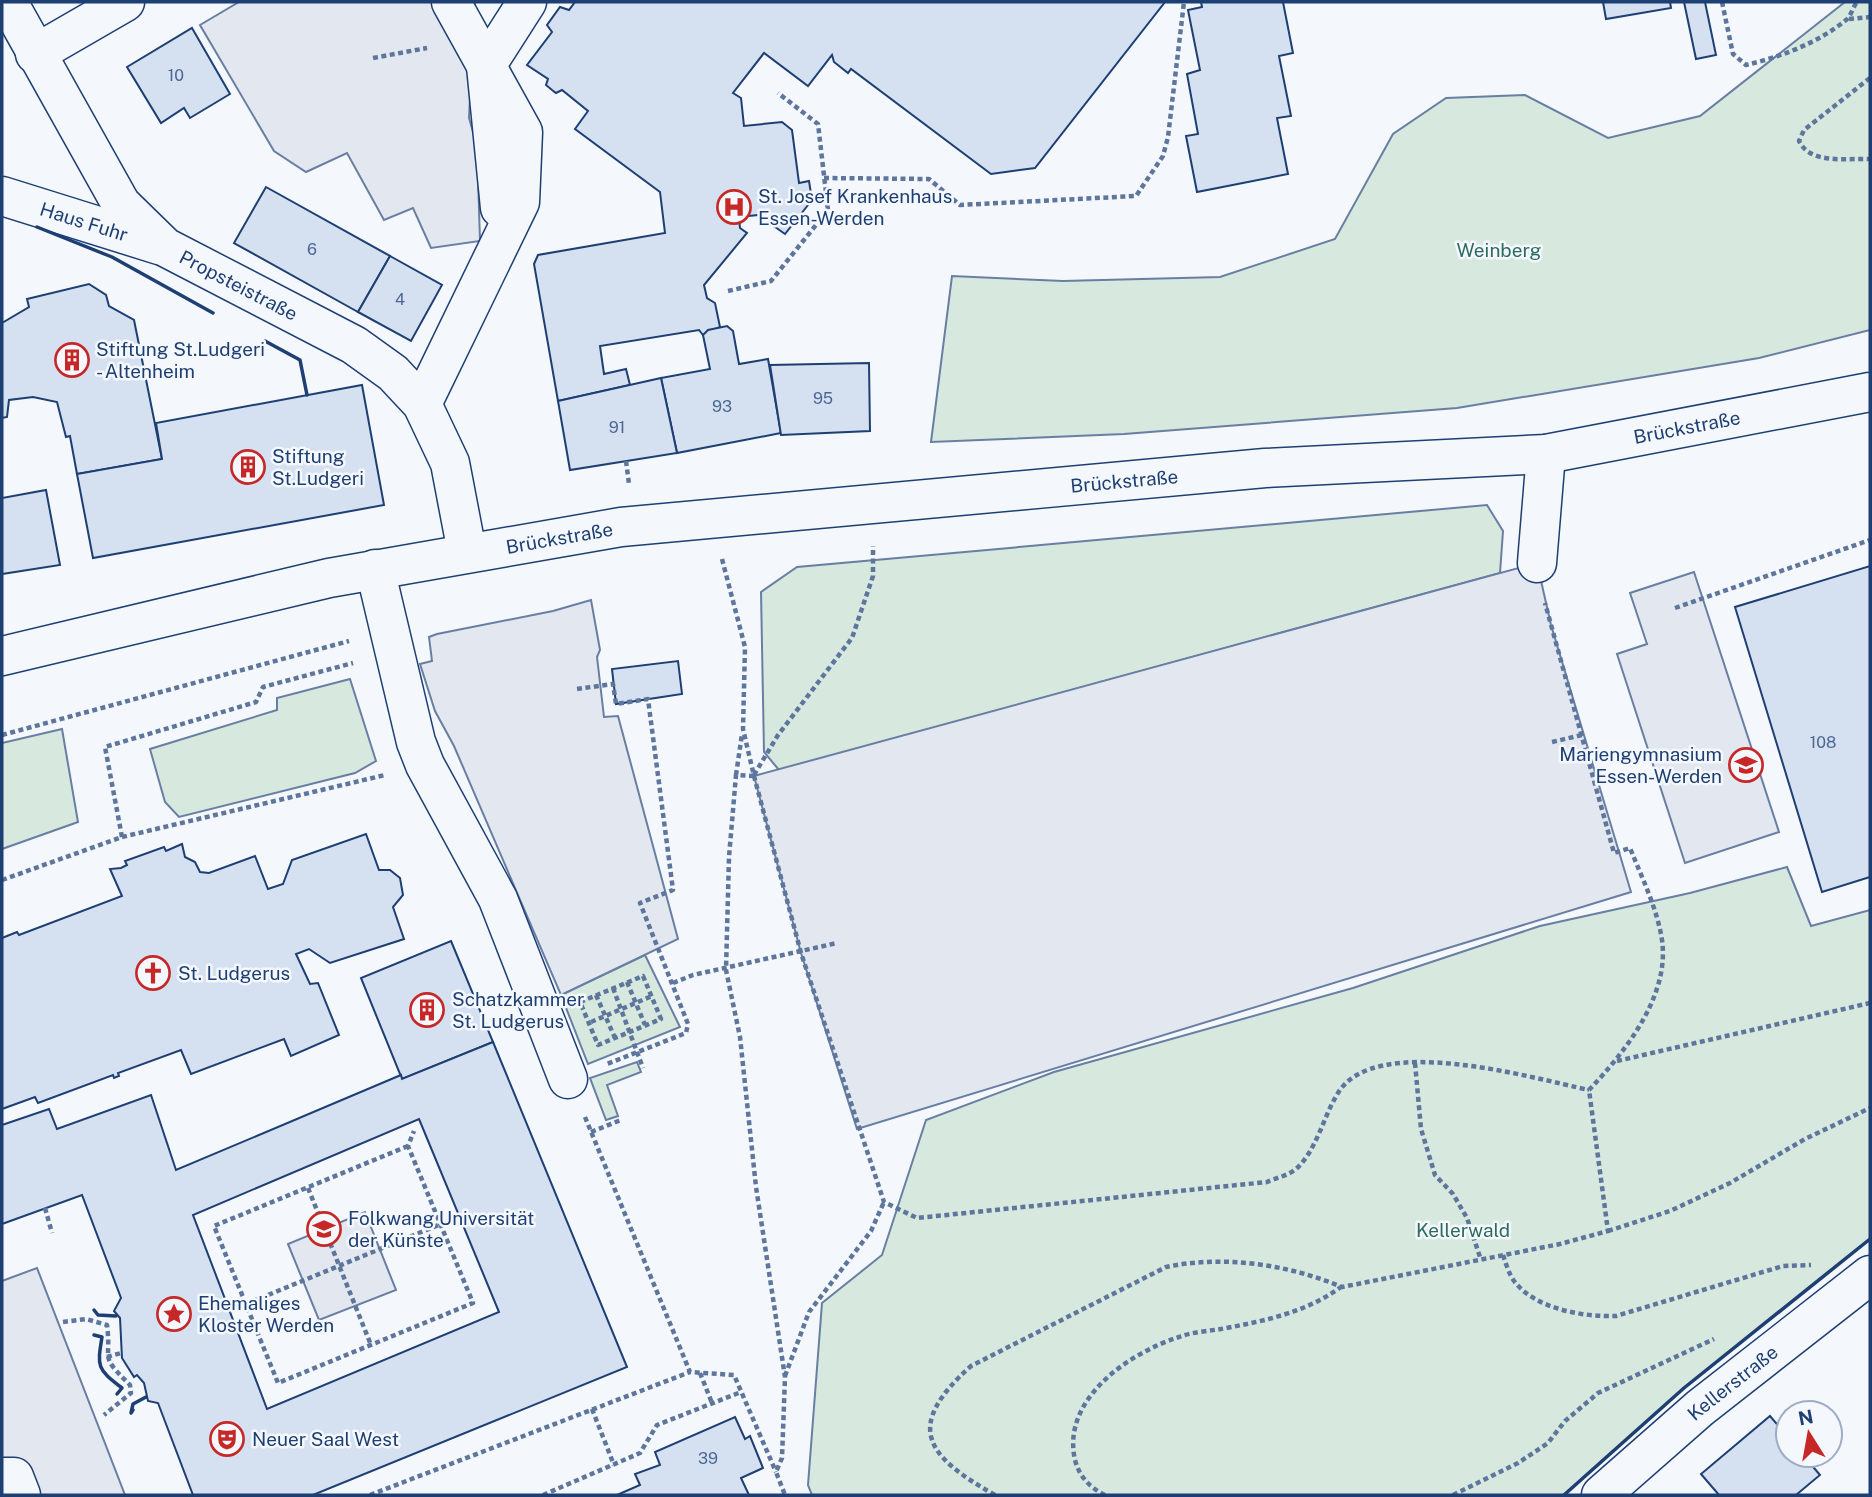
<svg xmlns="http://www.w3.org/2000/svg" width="1872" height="1497" font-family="'Public Sans',sans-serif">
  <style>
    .green { fill: #d7e8df; stroke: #687fa3; stroke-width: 2 }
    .parking { fill: #e3e8f0; stroke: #687fa3; stroke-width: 2 }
    .building { fill: #d5e0f0; stroke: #1d3f73; stroke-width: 2; fill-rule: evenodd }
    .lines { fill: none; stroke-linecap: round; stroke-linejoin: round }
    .minor-casing { stroke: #1d3f73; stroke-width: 41 }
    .major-casing { stroke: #1d3f73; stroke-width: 41 }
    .path { stroke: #5e769c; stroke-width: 4.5; stroke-dasharray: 5 3.5; stroke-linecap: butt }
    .minor { stroke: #f4f7fb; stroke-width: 38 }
    .major { stroke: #f4f7fb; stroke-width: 38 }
    .wall { stroke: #1d3f73; stroke-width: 3.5 }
    .labels { text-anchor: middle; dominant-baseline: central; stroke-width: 5; stroke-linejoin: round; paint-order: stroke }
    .number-label { font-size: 16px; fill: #4b6792 }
    .poi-label { font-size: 19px; fill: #1d3f73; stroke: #f4f7fb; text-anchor: start }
    .street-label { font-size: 19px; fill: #1d3f73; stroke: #f4f7fb }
    .park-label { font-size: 19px; fill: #2c6c60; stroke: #f4f7fb }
  </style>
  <rect width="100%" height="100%" fill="#f4f7fb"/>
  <!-- green -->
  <g class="green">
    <path d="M1845 2H1870V330L1759 358 1457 408 1124 434 931 442 952 276 1063 281 1220 277 1335 239 1393 134 1446 98 1525 95 1608 138 1700 116Z"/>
    <path d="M1487 505 1503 531 1500 573 779 770 764 752 761 592 797 567Z"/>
    <path d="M350 679 376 761 355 773 179 817 165 802 150 749 277 710V698Z"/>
    <path d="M62 729 78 822 2 849V743Z"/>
    <path d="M1787 867 1811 926 1870 910V1239L1684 1388 1564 1495H812L808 1485 822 1303 882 1255 926 1120 1054 1072 1353 988 1540 926 1690 893Z"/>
    <path d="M645 955 680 1027 588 1064 561 995Z"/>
    <path d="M637 1062 641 1072 607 1085 618 1116 606 1120 590 1078Z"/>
  </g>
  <!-- parking -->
  <g class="parking">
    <path d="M239 2H475L469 118 477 146 480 241 431 248 413 208 384 220 347 153 306 172 274 151 200 25Z"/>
    <path d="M1537 563 1551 625 1631 892 857 1129 801 953 754 776Z"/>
    <path d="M1694 572 1779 832 1685 863 1617 654 1647 644 1630 593Z"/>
    <path d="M591 600 600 650 597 657 604 717 618 716 678 939 561 995 454 746 435 711 420 664 432 661 429 637 437 634 553 611Z"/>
    <path d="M365 1212 396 1290 319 1320 288 1244Z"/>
    <path d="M37 1268 125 1495H2V1281Z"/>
  </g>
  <!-- building -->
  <g class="building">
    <path d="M575 2H1165L1035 168 991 174 851 69 848 73 834 62 832 55 808 86 764 53 733 93 741 98 744 126 782 122 792 130 799 183 809 181 812 200 785 234 758 215 739 217 740 228 747 233 704 285 707 298 715 303 720 327 703 335 699 330 600 346 604 374 626 369 630 385 558 401 534 264 538 255 665 233 660 192 575 129 588 111 562 90 556 93 552 90 546 85 548 79 527 65 552 32 547 25 560 7 569 10Z"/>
    <path d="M1201 2H1283L1293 53 1279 56 1291 116 1277 118 1288 174 1197 192 1186 136 1198 134 1187 74 1200 70 1188 10 1202 7Z"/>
    <path d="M1603 2H1670L1671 8 1606 19Z"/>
    <path d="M1684 2H1705L1716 55 1696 59Z"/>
    <path d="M192 28 230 94 190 118 184 108 161 123 127 67Z"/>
    <path d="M266 187 390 256 358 312 234 243Z"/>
    <path d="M390 256 442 285 411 341 358 312Z"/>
    <path d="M89 284 106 295 109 306 134 320 162 459 77 474 70 436 66 437 57 402 33 397 9 400 7 417 2 418V323L29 307 27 299Z"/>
    <path d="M727 326 733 331 739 364 768 359 781 433 677 453 661 378 710 369 703 335 708 330Z"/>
    <path d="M869 363 870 431 781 435 770 365Z"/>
    <path d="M661 378 677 453 570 470 558 401Z"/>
    <path d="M362 385 384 505 93 558 77 474 162 459 156 423Z"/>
    <path d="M46 490 60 565 2 574V498Z"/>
    <path d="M1870 566V877L1822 892 1735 607Z"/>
    <path d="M678 661 682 694 616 704 612 669Z"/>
    <path d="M366 834 379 870H390L400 878 403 895 393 907 404 939 330 963 309 949 296 954 310 984 318 983 339 1035 291 1056 284 1039 191 1074 181 1050 118 1073 119 1076 114 1078 113 1075 38 1103 35 1097 2 1109V938L17 932 19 935 122 896 110 869 121 868 127 865 125 861 164 847 166 851 182 844 185 857 195 862 200 872 209 873 255 856 268 889 283 884 292 860Z"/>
    <path d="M451 941 493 1042 402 1079 361 978Z"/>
    <path d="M493 1042 627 1367 313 1495H193L158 1403 148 1401 144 1383 137 1375 134 1377 122 1358 120 1318 114 1311 121 1298 82 1195 2 1224V1125L49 1109 57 1129 151 1095 176 1170 401 1075 402 1079ZM419 1119 499 1312 267 1409 193 1215Z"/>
    <path d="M1770 1416 1788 1437V1455H1803L1820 1475 1796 1495H1719L1701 1474Z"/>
    <path d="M735 1417 745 1439 750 1436 763 1468 741 1478 749 1495H617L640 1485 635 1474 660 1465 655 1452Z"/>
  </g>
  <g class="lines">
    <!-- minor casing -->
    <g class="minor-casing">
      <g id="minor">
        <path id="s1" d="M8 2 121 204 165 247 354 345 393 373 422 404 450 463 467 552"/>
        <path d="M35 54 125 2"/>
        <path id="s2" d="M2 196 159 245"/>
        <path d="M500 208 486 66 527 2"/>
        <path d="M422 404 520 202 523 132 451 2"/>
        <path d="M1537 563 1546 454"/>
        <path d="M375 569 416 742 425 765 498 899 568 1079"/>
        <path d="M2 1477H14L21 1495"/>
        <path id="s3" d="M1601 1495 1700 1408 1870 1275"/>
      </g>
    </g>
    <!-- major casing -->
    <g class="major-casing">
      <g id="major">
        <path id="s4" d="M2 656 329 578 621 527 1265 468 1546 454 1870 392"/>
      </g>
    </g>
    <!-- path -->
    <g class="path">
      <path d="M1722 2 1733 54 1746 65C1780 57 1818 43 1846 20 1851 16 1853 7 1857 2"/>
      <path d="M1849 19 1870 17"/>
      <path d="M373 58 427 48"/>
      <path d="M1870 78 1804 130 1799 141C1811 165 1846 158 1870 159"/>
      <path d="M824 178 929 179 960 205 1136 196 1163 156 1168 137 1184 2"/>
      <path d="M728 291 771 281 828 210 818 124 778 93"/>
      <path d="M626 461 629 484"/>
      <path d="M722 559 745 647 743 729 754 776 801 953 884 1202 917 1218 1267 1182C1276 1178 1289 1175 1296 1169 1317 1150 1323 1117 1338 1093 1375 1032 1532 1078 1589 1090"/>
      <path d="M1675 608 1870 540"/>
      <path d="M577 689 613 684 616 704 648 699 673 890 640 903 688 1024 686 1033 607 1064"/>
      <path d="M2 735 349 641"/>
      <path d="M1552 742 1582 735"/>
      <path d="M736 775 742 734"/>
      <path d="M754 775 778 735 852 638 873 576V546"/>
      <path d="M754 776 736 775 729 857 726 970 740 1037 756 1187 785 1377 782 1458 776 1472 785 1495"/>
      <path d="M122 837 105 747 256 702 263 687 353 663"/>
      <path d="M2 880 122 837 385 775"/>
      <path d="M643 976 661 1019 598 1045 580 1002Z"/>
      <path d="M627 982 645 1025"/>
      <path d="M673 983 693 975 837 943"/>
      <path d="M613 988 643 1068"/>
      <path d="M596 995 615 1038"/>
      <path d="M591 1022 652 996"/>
      <path d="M1617 1061 1870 1003"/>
      <path d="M1415 1063 1421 1129 1435 1175 1453 1194 1467 1218 1481 1260"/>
      <path d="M585 1117 690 1372 734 1375 776 1472"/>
      <path d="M591 1132 621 1120"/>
      <path d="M408 1146 214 1226 278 1383 473 1303 408 1146 414 1131"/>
      <path d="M308 1188 371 1345"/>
      <path d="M45 1208 52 1233"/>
      <path d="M1608 1231 1670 1211 1730 1183 1805 1139 1870 1108"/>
      <path d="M1503 1255C1506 1264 1509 1274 1514 1281 1535 1309 1583 1317 1616 1316L1783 1266 1811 1265"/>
      <path d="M229 1311 441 1224"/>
      <path d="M63 1322 86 1319 107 1325C112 1364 98 1353 130 1385L131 1393 104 1415"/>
      <path d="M107 1357 121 1353"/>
      <path d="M700 1373 712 1403"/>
      <path d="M785 1376 809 1312 871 1231 884 1202"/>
      <path d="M592 1409 614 1465"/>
      <path d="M370 1495 690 1372"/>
      <path d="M543 1495 640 1453 657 1425 741 1392"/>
      <path d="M995 1495C926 1456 903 1427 971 1366L1166 1267C1223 1255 1287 1264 1342 1287L1560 1244 1608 1231 1589 1090C1625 1052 1670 996 1662 940 1657 908 1642 878 1630 848L1614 853 1545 603"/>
      <path d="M1105 1495C1090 1488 1079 1476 1075 1460 1061 1399 1129 1353 1179 1337 1192 1332 1208 1331 1221 1329 1264 1321 1305 1313 1341 1287"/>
      <path d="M1453 1495 1518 1463 1548 1443 1565 1421 1598 1393 1714 1339"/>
    </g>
    <!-- minor -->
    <use href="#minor" class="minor"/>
    <!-- major -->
    <use href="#major" class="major"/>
    <!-- wall -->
    <g class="wall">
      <path d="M37 227 112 257 213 313"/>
      <path d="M265 341 300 360 307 395"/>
      <path d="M94 1310 98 1315 116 1316"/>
      <path d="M94 1335 102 1337C97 1367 97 1369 122 1388L117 1394"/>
      <path d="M133 1410 131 1413 133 1404 146 1397"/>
      <path d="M1564 1495 1684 1388 1870 1239"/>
    </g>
  </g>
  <!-- icons -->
  <defs>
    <g id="hospital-ring" transform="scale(1.75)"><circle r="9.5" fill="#f4f7fb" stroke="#c62828" stroke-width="1.5"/><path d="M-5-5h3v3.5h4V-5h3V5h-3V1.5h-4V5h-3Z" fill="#c62828"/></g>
    <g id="building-ring" transform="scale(1.75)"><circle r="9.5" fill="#f4f7fb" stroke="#c62828" stroke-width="1.5"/><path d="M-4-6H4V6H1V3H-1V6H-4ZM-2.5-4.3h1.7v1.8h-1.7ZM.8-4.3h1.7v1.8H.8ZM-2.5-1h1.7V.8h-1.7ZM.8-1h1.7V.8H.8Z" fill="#c62828"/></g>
    <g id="school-ring" transform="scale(1.75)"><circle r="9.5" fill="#f4f7fb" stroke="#c62828" stroke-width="1.5"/><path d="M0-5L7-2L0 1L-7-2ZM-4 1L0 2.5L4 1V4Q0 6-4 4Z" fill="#c62828"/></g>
    <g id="church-ring" transform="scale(1.75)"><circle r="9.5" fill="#f4f7fb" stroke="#c62828" stroke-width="1.5"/><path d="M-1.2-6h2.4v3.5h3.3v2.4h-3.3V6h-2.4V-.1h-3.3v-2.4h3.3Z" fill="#c62828"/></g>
    <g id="university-ring" transform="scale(1.75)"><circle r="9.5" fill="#f4f7fb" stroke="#c62828" stroke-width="1.5"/><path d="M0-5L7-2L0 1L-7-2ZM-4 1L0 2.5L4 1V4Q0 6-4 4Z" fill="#c62828"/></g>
    <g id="sight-ring" transform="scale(1.75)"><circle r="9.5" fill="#f4f7fb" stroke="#c62828" stroke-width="1.5"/><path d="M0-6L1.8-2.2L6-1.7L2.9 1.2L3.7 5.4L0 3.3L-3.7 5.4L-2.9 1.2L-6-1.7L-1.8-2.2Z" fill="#c62828"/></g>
    <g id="theatre-ring" transform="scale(1.75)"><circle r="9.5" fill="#f4f7fb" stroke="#c62828" stroke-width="1.5"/><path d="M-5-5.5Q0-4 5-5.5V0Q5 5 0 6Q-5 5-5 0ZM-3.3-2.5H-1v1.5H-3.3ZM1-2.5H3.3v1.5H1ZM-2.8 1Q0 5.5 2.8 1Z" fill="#c62828"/></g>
  </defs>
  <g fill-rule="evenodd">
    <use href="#hospital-ring" x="734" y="207"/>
    <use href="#building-ring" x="72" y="360"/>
    <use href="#building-ring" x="248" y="467"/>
    <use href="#school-ring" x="1746" y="765"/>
    <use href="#church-ring" x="153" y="973"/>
    <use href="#building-ring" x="427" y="1010"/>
    <use href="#university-ring" x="324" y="1229"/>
    <use href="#sight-ring" x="174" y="1314"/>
    <use href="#theatre-ring" x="227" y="1439"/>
  </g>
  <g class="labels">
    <!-- number labels -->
    <g class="number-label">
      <text x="176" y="75">10</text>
      <text x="312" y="249">6</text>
      <text x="400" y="299">4</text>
      <text x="823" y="398">95</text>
      <text x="722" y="406">93</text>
      <text x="617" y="427">91</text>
      <text x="1823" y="742">108</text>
      <text x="708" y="1458">39</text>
    </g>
    <!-- poi labels -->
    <g class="poi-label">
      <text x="758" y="196">St. Josef Krankenhaus<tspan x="758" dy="22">Essen-Werden</tspan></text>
      <text x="96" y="349">Stiftung St.Ludgeri<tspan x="96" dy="22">- Altenheim</tspan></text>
      <text x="272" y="456">Stiftung<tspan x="272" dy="22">St.Ludgeri</tspan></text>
      <text x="1722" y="754" text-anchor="end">Mariengymnasium<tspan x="1722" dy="22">Essen-Werden</tspan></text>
      <text x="178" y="973">St. Ludgerus</text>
      <text x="452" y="999">Schatzkammer<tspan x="452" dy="22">St. Ludgerus</tspan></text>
      <text x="348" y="1218">Folkwang Universität<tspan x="348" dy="22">der Künste</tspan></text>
      <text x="198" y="1303">Ehemaliges<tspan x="198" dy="22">Kloster Werden</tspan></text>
      <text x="252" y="1439">Neuer Saal West</text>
    </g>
    <!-- street labels -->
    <g class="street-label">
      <text stroke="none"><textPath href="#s2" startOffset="86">Haus Fuhr</textPath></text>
      <text stroke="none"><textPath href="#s1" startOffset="376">Propsteistraße</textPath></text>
      <text stroke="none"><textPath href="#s4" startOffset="1704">Brückstraße</textPath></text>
      <text stroke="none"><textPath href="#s4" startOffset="1138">Brückstraße</textPath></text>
      <text stroke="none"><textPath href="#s4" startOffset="570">Brückstraße</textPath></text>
      <text stroke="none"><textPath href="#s3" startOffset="173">Kellerstraße</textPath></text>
    </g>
    <!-- park labels -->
    <g class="park-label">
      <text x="1499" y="250">Weinberg</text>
      <text x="1463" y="1230">Kellerwald</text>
    </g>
  </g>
  <!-- border -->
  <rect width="1872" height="1497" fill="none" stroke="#1d3f73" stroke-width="7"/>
  <!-- north arrow -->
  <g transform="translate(1809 1434) rotate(349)"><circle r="33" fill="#f4f7fb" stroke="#9eadc5" stroke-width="2"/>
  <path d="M0-5L12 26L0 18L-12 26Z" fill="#c62828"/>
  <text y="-10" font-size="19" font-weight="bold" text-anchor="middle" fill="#1d3f73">N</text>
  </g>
</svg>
